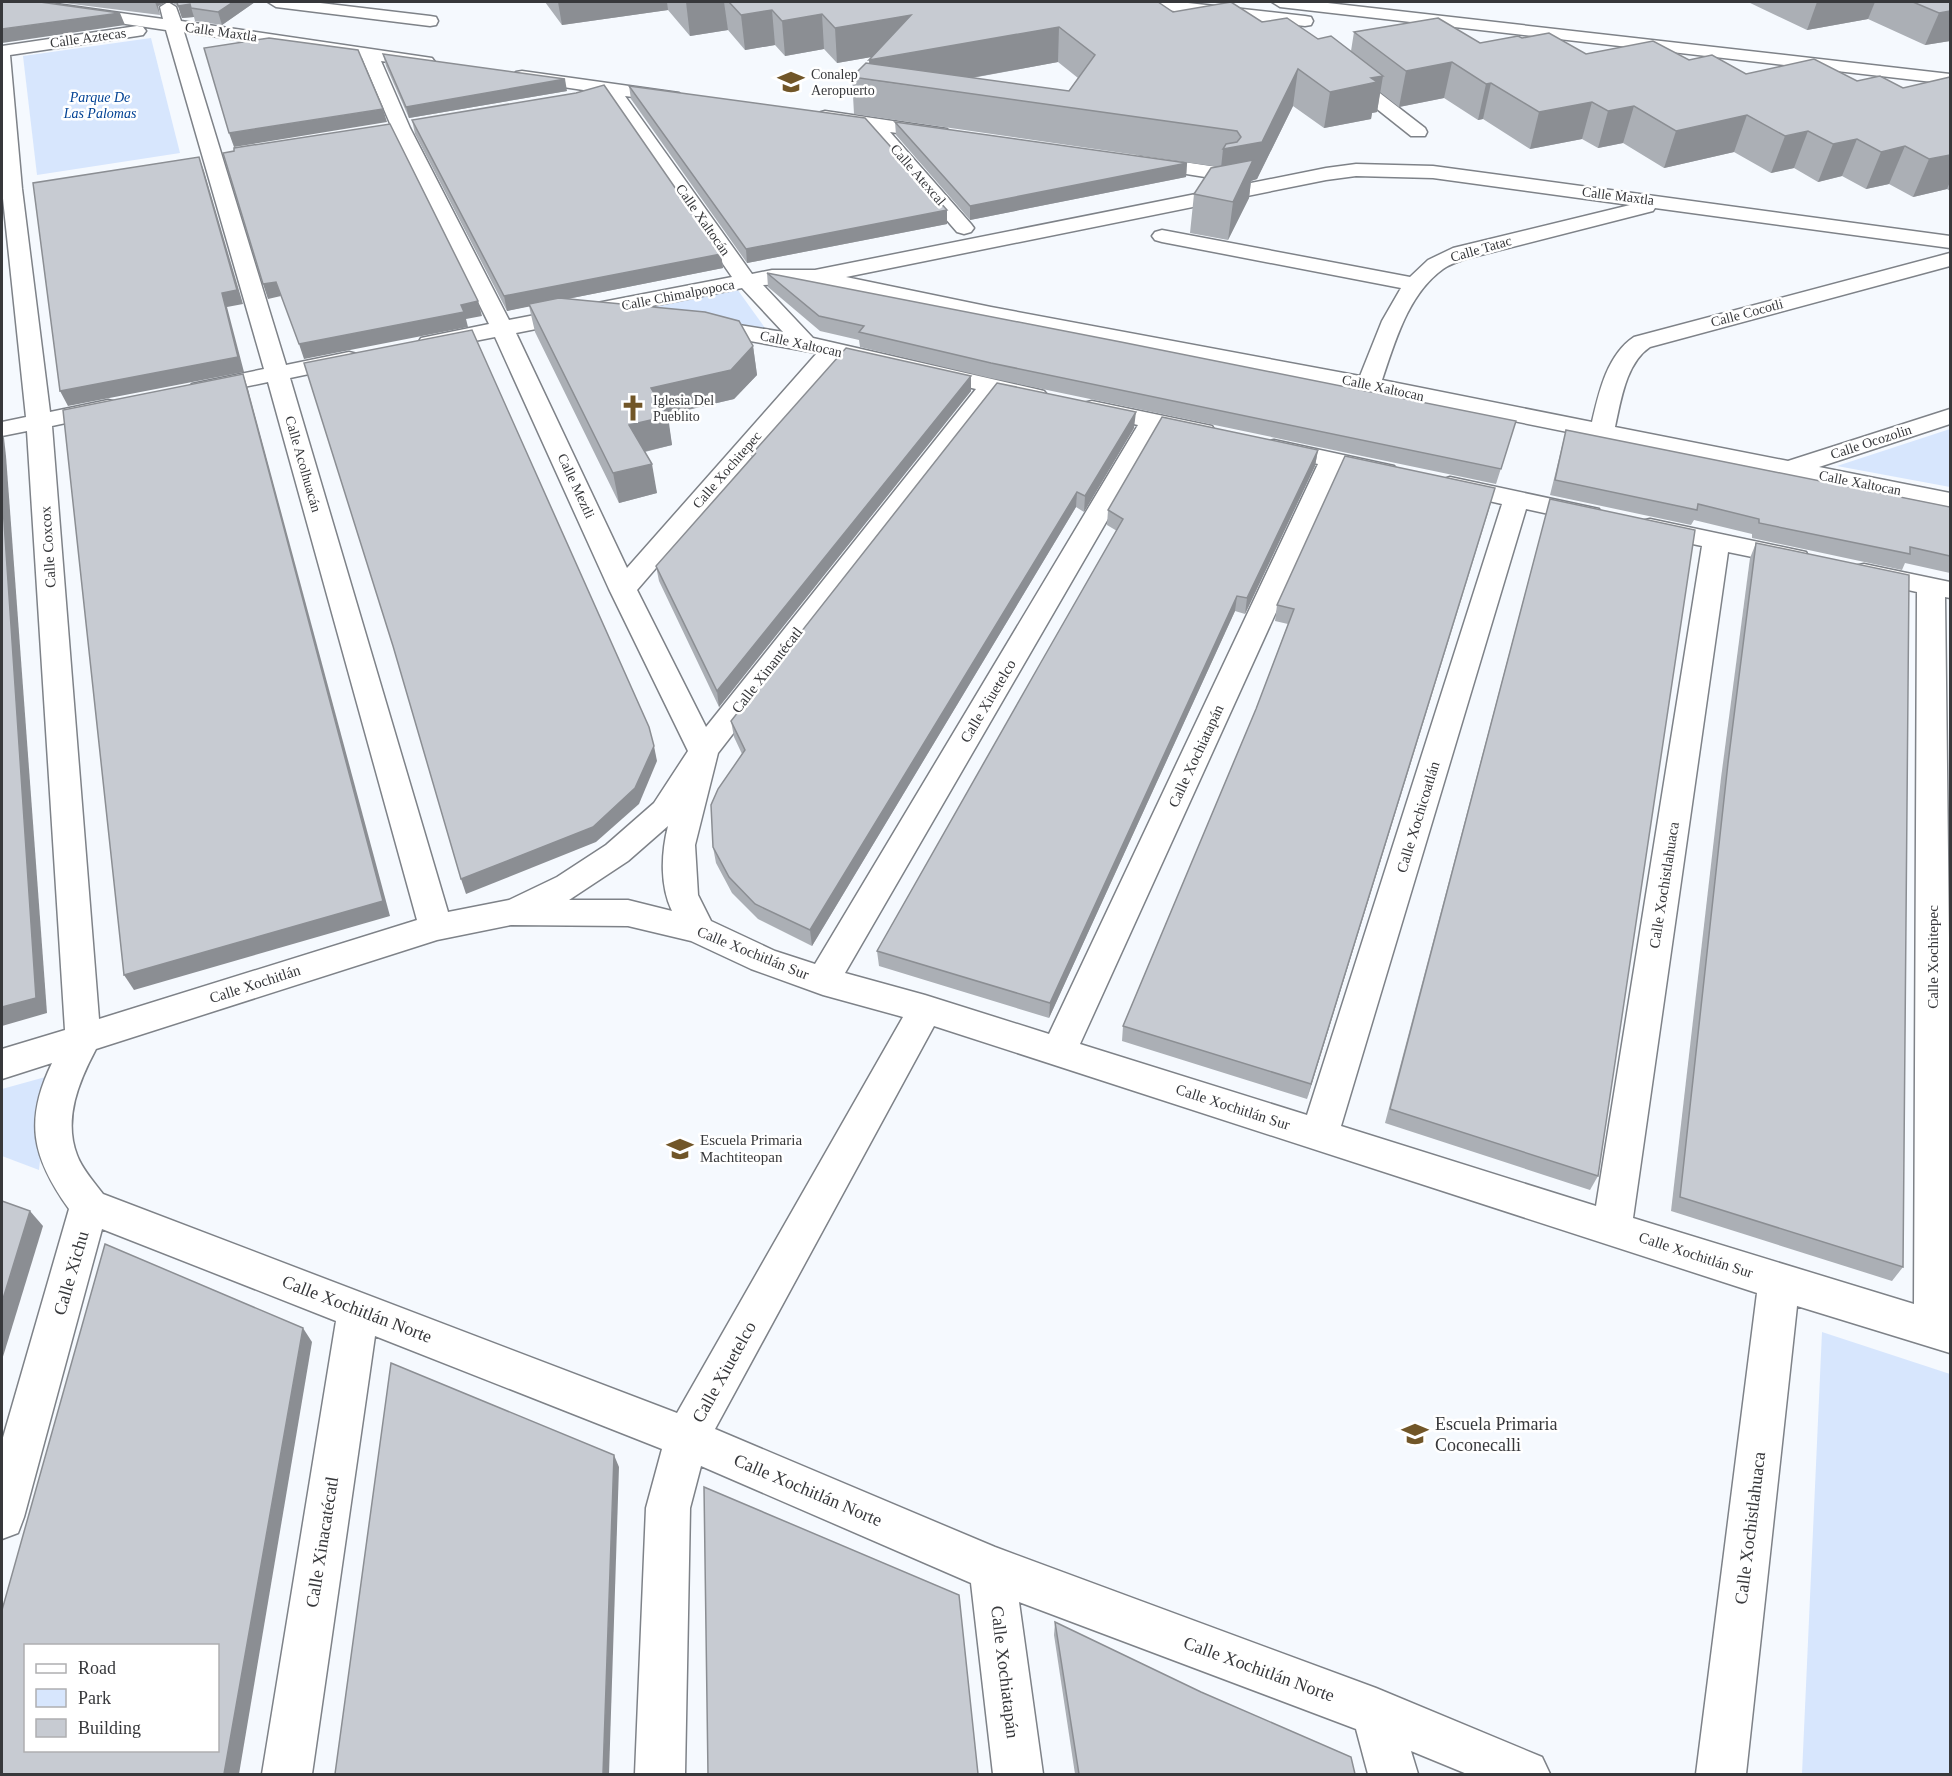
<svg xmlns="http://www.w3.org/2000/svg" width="1952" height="1776" font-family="'Times New Roman',serif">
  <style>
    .green { fill: #d7e6fd }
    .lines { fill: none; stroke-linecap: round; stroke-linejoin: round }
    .minor-casing { stroke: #7e8288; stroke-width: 3 }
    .minor { fill: #fff; fill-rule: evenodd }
    .wall { fill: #abafb5; fill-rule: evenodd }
    .shaded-wall { fill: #8b8e93 }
    .building { fill: #c7cbd2; stroke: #8b8e93; stroke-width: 1.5; fill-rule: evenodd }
    .labels { text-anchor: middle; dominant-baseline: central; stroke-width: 5; stroke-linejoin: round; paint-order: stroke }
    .far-street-label { font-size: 14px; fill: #37383b; stroke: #fff }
    .far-poi-label { font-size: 14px; fill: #37383b; stroke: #fff; text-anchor: start }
    .far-park-label { font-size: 14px; font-style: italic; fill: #024294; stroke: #fff }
    .street-label { font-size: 15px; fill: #37383b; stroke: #fff }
    .poi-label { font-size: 15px; fill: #37383b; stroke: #fff; text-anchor: start }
    .near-street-label { font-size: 18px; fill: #37383b; stroke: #fff }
    .near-poi-label { font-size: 18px; fill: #37383b; stroke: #fff; text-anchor: start }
  </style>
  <rect width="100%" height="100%" fill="#f5f9fe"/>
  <!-- green -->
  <g class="green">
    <path d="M151 38 180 153 37 175 23 56Z"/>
    <path d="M737 289 765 328 603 315Z"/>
    <path d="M1950 429V487L1837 466Z"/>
    <path d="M49 1076 39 1170 2 1156V1089Z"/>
    <path d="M1822 1332 1950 1374V1774H1802Z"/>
  </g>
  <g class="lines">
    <!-- minor casing -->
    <g class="minor-casing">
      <g id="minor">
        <path d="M2 2H42L163 19 160 7 168 2 176 7 181 21 432 58 435 62 432 66 426 67 381 61 410 128 509 320 732 277 607 96 598 98 592 97 589 93 590 91 516 80 513 76 516 72 522 71 679 93 682 97 679 101 673 102 625 96 752 274 772 270H815L1326 168 1356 164 1433 166 1950 236V248L1655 208 1653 211 1469 258C1460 261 1450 264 1443 269 1408 294 1395 342 1382 380L1592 422C1599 392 1607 355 1634 337L1950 253V266L1650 347C1626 363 1621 400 1615 427L1788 461 1950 409V424L1819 467 1950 493V509L1315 381 991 321 829 287 820 283 763 285 813 338 1036 389 1044 391 1048 396 1044 401 1036 403 997 394 718 753 695 845 698 895 711 921 775 951 815 964 1138 425 1083 413 1080 408 1083 403 1092 401 1212 426 1215 431 1212 436 1203 438 1160 429 845 973 925 995 1049 1034 1318 464 1265 452 1262 447 1265 442 1274 440 1394 466 1398 471 1394 476 1385 479 1341 469 1080 1044 1307 1115 1502 504 1441 490 1437 485 1441 480 1450 477 1599 509 1603 515 1599 521 1590 523 1526 509 1341 1126 1596 1206 1702 546 1641 533 1637 527 1641 521 1650 519 1806 552 1809 558 1806 564 1796 566 1728 552 1633 1218 1914 1304 1917 592 1854 578 1850 572 1854 566 1864 564 1950 582V598L1945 597 1950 1022V1353L1797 1306 1746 1774H1696L1757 1293 934 1026 715 1429 995 1547 1376 1688 1542 1757 1550 1774H1467L1411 1751 1418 1774H1368L1356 1729 1019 1602 1043 1774H993L971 1583 701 1466 690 1508 685 1774H635L646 1508 662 1449 375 1336 312 1774H262L336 1321 102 1229 24 1517 18 1533 2 1539V1441L69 1209C32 1157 24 1121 52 1063L2 1079V1049L65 1030 27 431 2 436V422L26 417 2 189V46L137 26 143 27 146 31 143 35 137 36 10 55 22 189 50 412 108 400 117 402 120 407 117 412 52 426 99 1019 417 920 268 382 200 396 192 394 188 389 192 384 264 369 166 30 18 8 2 11ZM184 32 362 58 392 128 489 324 421 338 418 343 421 348 429 350 495 337 609 589 688 751 654 803 606 845 557 877 509 900 448 912 290 378 357 364 361 359 357 354 349 352 286 365ZM1356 176 1433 178 1630 205 1453 248 1428 260 1410 277 1162 230 1155 232 1152 236 1155 240 1162 242 1401 288 1382 321 1360 376 991 307 846 277 1326 180ZM742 288 783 332 702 319 694 321 691 326 694 331 817 353 627 568 516 333ZM838 357 976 389 706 727 637 590ZM668 826C661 854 660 886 672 911L628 900H569L628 861ZM511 925 628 926 691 941 751 969 823 995 903 1017 677 1413 103 1194C94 1182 82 1169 77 1155 63 1119 79 1081 96 1049L437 940Z"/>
        <path d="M268 2H312L430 16 436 17 438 21 436 25 430 26 276 7Z"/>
        <path d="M1132 2H1179L1305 16 1311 17 1313 21 1311 25 1305 26 1140 7Z"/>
        <path d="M1272 2H1319L1950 74V84L1280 7Z"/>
        <path d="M1344 69 1350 70 1425 128 1427 132 1425 136H1411L1338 78 1335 74 1338 70Z"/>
        <path d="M825 111 947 129 949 133 947 137 940 139 890 132 971 224 974 228 971 232 964 234 957 232 867 128 818 121 816 117 818 113Z"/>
        <path d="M1143 156 1224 168 1231 170 1234 174 1231 178 1224 180 1136 166 1133 162 1136 158Z"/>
      </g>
    </g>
    <!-- minor -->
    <use href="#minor" class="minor"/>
  </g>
  <!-- wall -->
  <g class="wall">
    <path d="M56 2H167L158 6 160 15Z"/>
    <path d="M171 2H255L222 25 195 21 194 17 182 18 178 6Z"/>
    <path d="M545 2H1158L1173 12 1262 22 1318 39 1351 51 1354 32 1480 43 1522 38 1586 54 1689 60 1746 74 1857 81 1903 88 1950 77V191L1947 189 1913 197 1889 184 1866 189 1842 176 1818 182 1794 168 1771 173 1734 152 1664 168 1623 143 1598 148 1582 139 1530 149 1483 119 1478 120 1444 98 1399 107 1380 92 1377 112 1372 113 1371 119 1324 128 1293 106 1257 179 1251 181 1249 198 1228 240 1190 233 1194 194 1219 167 854 114 852 77 869 64 871 57 837 63 824 49 785 56 775 45 745 50 728 30 690 36 668 10 562 25ZM1058 62 1078 78 1069 91 972 78Z"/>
    <path d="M1748 2H1950V41L1925 45 1868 19 1807 30Z"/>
    <path d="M383 54 567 91 409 118 386 66Z"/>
    <path d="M629 86 947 224 747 263 631 99Z"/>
    <path d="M412 120 721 254 723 268 567 299 753 346 757 375 734 399 667 415 672 445 645 452 657 493 619 503 535 332 529 306 507 311 415 134Z"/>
    <path d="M895 122 1187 163 1186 177 970 220 896 135Z"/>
    <path d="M767 273 1516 421 1496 484 990 378 860 347 859 340 820 331 768 287Z"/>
    <path d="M971 376V391L719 707 659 581 656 566 752 458 751 455Z"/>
    <path d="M1134 428 1084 512 1076 507 812 946 758 919 732 893 716 863 713 847 742 754 734 737 731 721Z"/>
    <path d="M1566 430 1950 507V573L1905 563 1902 570 1752 538V534L1694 520 1691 525 1550 495 1562 446Z"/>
    <path d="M1318 450 1315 466 1245 614 1235 611 1049 1018 879 966 877 951 1117 531 1107 525 1108 510Z"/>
    <path d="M1550 499 1598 1176 1590 1190 1385 1123Z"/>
    <path d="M1491 503 1307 1099 1122 1041 1123 1026 1256 709 1288 624 1275 621 1277 605Z"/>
    <path d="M1756 543 1903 1267 1892 1281 1671 1211 1721 778 1750 558Z"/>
    <path d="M1055 1622 1355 1774H1075L1054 1635Z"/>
  </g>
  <!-- shaded-wall -->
  <g class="shaded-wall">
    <path d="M155 2H167L158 6 160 15Z"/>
    <path d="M233 2H255L222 25 218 12Z"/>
    <path d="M558 2H667L668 10 562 25Z"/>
    <path d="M686 2H724L728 30 690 36Z"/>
    <path d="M1817 2H1875L1868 19 1807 30Z"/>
    <path d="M190 4 194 17 182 18 178 6Z"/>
    <path d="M772 10 775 45 745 50 741 15Z"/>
    <path d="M1950 11V41L1925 45 1939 13Z"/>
    <path d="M120 13 125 25 2 43V29Z"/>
    <path d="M822 14 824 49 785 56 782 21Z"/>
    <path d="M911 15 912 50 837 63 835 28Z"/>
    <path d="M1059 27 1058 62 921 87 870 80 869 60Z"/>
    <path d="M1452 62 1444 98 1399 107 1406 71Z"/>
    <path d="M1298 69 1293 106 1257 179 1251 181 1249 198 1228 240 1233 202 1219 187 1223 149 1262 142Z"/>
    <path d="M1383 76 1377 112 1372 113 1371 119 1324 128 1330 92 1371 78Z"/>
    <path d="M565 79 567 91 409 118 406 107Z"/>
    <path d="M1491 83 1483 119 1478 120 1486 84Z"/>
    <path d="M1592 102 1582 139 1530 149 1539 112Z"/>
    <path d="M1634 106 1623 143 1598 148 1608 111Z"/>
    <path d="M383 109 387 122 234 147 229 133Z"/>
    <path d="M1747 115 1734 152 1664 168 1676 131Z"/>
    <path d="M1808 131 1794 168 1771 173 1785 136Z"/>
    <path d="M1857 139 1842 176 1818 182 1833 144Z"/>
    <path d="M1905 146 1889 184 1866 189 1881 152Z"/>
    <path d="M1950 155V182L1947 189 1913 197 1929 159Z"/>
    <path d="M199 157 204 171 243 304 227 307 244 372 68 406 60 391 222 293Z"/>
    <path d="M1187 163 1186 177 970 220V206Z"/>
    <path d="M947 210V224L747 263 746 249Z"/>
    <path d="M721 254 723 268 507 311 504 296Z"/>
    <path d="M276 282 281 296 268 299 263 284Z"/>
    <path d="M478 301 482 316 466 319 468 327 304 359 299 344Z"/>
    <path d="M753 346 757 375 734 399 656 417 651 388Z"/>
    <path d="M243 374 248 389 390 916 134 990 124 975Z"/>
    <path d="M971 376V391L719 707 717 691Z"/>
    <path d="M2 388 3 419 2 421Z"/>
    <path d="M1136 412 1134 428 1084 512 1085 496Z"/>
    <path d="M668 416 672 445 634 454 629 425Z"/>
    <path d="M2 432 4 438 6 456 47 1013 2 1026Z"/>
    <path d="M1318 450 1315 466 1245 614 1247 598Z"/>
    <path d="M652 464 657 493 619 503 613 473Z"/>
    <path d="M1077 492 1076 507 812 946 810 930Z"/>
    <path d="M1491 503 1307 1099 1311 1084Z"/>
    <path d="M1237 596 1235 611 1049 1018 1050 1003Z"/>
    <path d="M654 746 657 761 639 804 596 842 466 894 461 879Z"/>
    <path d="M30 1211 43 1226 2 1360V1302Z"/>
    <path d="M303 1328 312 1342 239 1774H224Z"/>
    <path d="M614 1455 619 1467 609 1774H603Z"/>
  </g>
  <!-- building -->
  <g class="building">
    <path d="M2 2H40L120 13 2 29Z"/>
    <path d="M177 2H233L218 12 191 8 190 4 178 6Z"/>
    <path d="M729 2H1158L1173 12 1231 2 1262 22 1287 18 1318 39 1331 36 1383 76 1371 78 1377 82 1330 92 1298 69 1262 142 1223 149 1226 144 1237 142 1241 137 1237 131 852 77 866 63 1069 91 1095 55 1059 27 869 60 911 15 835 28 822 14 782 21 772 10 741 15Z"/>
    <path d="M1913 2H1950V11L1939 13Z"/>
    <path d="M1438 18 1480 43 1518 36 1522 38 1549 33 1586 54 1653 41 1689 60 1712 55 1746 74 1814 59 1857 81 1880 76 1903 88 1950 77V155L1929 159 1905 146 1881 152 1857 139 1833 144 1808 131 1785 136 1747 115 1676 131 1634 106 1608 111 1592 102 1539 112 1491 83 1486 84 1452 62 1406 71 1354 32Z"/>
    <path d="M269 38 358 50 383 109 229 133 204 48Z"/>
    <path d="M383 54 565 79 406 107Z"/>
    <path d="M604 85 721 254 504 296 412 120 576 93Z"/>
    <path d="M629 86 865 118 947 210 746 249Z"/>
    <path d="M895 122 1187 163 970 206Z"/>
    <path d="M390 124 478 301 461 305 464 312 299 344 276 282 263 284 223 153 234 151V148Z"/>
    <path d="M199 157 237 290 222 293 238 357 60 391 33 183Z"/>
    <path d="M1253 160 1233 202 1194 194 1211 168Z"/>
    <path d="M767 273 1121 342 1516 421 1501 469 991 363 859 332 864 326 819 316Z"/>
    <path d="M559 298 705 312 739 321 753 346 731 370 651 388 668 416 629 425 652 464 613 473 529 304Z"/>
    <path d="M472 330 649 727 654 746 635 788 593 827 461 879 393 646 304 363Z"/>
    <path d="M846 348 971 376 717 691 656 566 756 453 751 455Z"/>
    <path d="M243 374 383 901 124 975 63 410Z"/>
    <path d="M997 383 1136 412 1085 496 1077 492 810 930 755 904 729 877 713 847 711 805 718 789 745 750 731 721Z"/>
    <path d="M1162 417 1318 450 1247 598 1237 596 1050 1003 877 951 1040 664 1123 519 1108 510Z"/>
    <path d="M1566 430 1950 507V556L1910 547V554L1759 523V519L1698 504 1697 510 1555 480Z"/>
    <path d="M1345 456 1495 488 1311 1084 1123 1026 1256 709 1294 609 1277 605Z"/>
    <path d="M2 492 36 998 2 1007Z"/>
    <path d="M1550 499 1695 530 1598 1176 1390 1109Z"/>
    <path d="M1756 543 1909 575 1903 1267 1680 1197 1728 763Z"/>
    <path d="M2 1201 30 1211 2 1302Z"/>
    <path d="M105 1244 303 1328 224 1774H2V1610ZM26 1646H218V1750H26Z"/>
    <path d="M391 1363 614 1455 603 1774H335Z"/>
    <path d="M704 1487 959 1595 978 1774H708Z"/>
    <path d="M1055 1622 1201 1692 1351 1757 1355 1774H1079Z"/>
  </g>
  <!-- icons -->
  <defs>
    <g id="university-bare" transform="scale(2.07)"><path d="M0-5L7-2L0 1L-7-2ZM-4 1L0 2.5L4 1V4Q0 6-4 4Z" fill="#715628" stroke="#fff" stroke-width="2.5" paint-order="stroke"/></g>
    <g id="church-bare" transform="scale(2.07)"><path d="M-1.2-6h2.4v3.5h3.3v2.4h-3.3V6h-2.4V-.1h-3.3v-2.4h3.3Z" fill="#715628" stroke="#fff" stroke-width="2.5" paint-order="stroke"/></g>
    <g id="school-bare" transform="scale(2.07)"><path d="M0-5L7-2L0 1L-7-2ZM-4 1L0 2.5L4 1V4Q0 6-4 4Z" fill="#715628" stroke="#fff" stroke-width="2.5" paint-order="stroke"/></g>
  </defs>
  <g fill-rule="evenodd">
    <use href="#university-bare" x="791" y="82"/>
    <use href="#church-bare" x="633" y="408"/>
    <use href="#school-bare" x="680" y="1149"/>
    <use href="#school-bare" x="1415" y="1434"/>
  </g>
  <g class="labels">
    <!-- far-street labels -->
    <g class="far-street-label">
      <text transform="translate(221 32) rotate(8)">Calle Maxtla</text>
      <text transform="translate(88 38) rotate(-8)">Calle Aztecas</text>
      <text transform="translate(918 175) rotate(49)">Calle Atexcal</text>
      <text transform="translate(1618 196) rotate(7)">Calle Maxtla</text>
      <text transform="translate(703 220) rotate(55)">Calle Xaltocán</text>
      <text transform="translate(1481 249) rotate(-16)">Calle Tatac</text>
      <text transform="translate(678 295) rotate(-11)">Calle Chimalpopoca</text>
      <text transform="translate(1747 313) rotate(-15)">Calle Cocotli</text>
      <text transform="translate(801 344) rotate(12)">Calle Xaltocan</text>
      <text transform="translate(1383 388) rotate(12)">Calle Xaltocan</text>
      <text transform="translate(1871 442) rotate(-18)">Calle Ocozolin</text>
      <text transform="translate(303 464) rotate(74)">Calle Acolhuacán</text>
      <text transform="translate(727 470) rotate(-49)">Calle Xochitepec</text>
      <text transform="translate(1860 483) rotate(11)">Calle Xaltocan</text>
      <text transform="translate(576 486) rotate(65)">Calle Meztli</text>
    </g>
    <!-- far-poi labels -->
    <g class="far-poi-label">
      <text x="811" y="74">Conalep<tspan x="811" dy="16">Aeropuerto</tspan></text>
      <text x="653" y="400">Iglesia Del<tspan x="653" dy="16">Pueblito</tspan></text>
    </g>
    <!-- far-park labels -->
    <g class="far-park-label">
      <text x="100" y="97">Parque De<tspan x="100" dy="16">Las Palomas</tspan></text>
    </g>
    <!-- street labels -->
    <g class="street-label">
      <text transform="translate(48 547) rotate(-94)">Calle Coxcox</text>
      <text transform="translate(767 670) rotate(-52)">Calle Xinantécatl</text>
      <text transform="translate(988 701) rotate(-59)">Calle Xiuetelco</text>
      <text transform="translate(1196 756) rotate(-65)">Calle Xochiatapán</text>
      <text transform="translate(1418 817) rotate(-73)">Calle Xochicoatlán</text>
      <text transform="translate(1664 885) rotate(-81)">Calle Xochistlahuaca</text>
      <text transform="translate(753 953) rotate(22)">Calle Xochitlán Sur</text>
      <text transform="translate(1933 957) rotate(-90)">Calle Xochitepec</text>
      <text transform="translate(255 984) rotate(-18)">Calle Xochitlán</text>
      <text transform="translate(1233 1107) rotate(18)">Calle Xochitlán Sur</text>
      <text transform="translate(1696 1255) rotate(18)">Calle Xochitlán Sur</text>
    </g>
    <!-- poi labels -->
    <g class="poi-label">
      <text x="700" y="1140">Escuela Primaria<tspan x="700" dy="17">Machtiteopan</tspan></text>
    </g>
    <!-- near-street labels -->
    <g class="near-street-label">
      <text transform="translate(71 1273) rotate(-74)">Calle Xichu</text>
      <text transform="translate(357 1309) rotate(21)">Calle Xochitlán Norte</text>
      <text transform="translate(724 1372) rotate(-61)">Calle Xiuetelco</text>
      <text transform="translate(808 1490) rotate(23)">Calle Xochitlán Norte</text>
      <text transform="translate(1750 1528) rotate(-83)">Calle Xochistlahuaca</text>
      <text transform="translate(322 1542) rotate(-81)">Calle Xinacatécatl</text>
      <text transform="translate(1259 1669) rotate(20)">Calle Xochitlán Norte</text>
      <text transform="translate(1005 1672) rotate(83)">Calle Xochiatapán</text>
    </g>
    <!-- near-poi labels -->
    <g class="near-poi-label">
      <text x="1435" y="1424">Escuela Primaria<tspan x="1435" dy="21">Coconecalli</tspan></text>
    </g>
  </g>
  <!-- border -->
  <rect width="1952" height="1776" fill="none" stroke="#37383b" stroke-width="6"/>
  <!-- legend -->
  <rect x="24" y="1644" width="195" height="108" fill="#ffffff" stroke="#afafb1" stroke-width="1.5"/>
  <rect x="36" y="1664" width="30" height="9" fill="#ffffff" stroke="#afafb1" stroke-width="1.5"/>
  <text x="78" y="1674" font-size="18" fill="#37383b">Road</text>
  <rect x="36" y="1689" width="30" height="18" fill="#d7e6fd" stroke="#afafb1" stroke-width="1.5"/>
  <text x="78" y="1704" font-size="18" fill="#37383b">Park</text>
  <rect x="36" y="1719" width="30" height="18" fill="#c7cbd2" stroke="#afafb1" stroke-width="1.5"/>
  <text x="78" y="1734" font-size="18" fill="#37383b">Building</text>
</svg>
